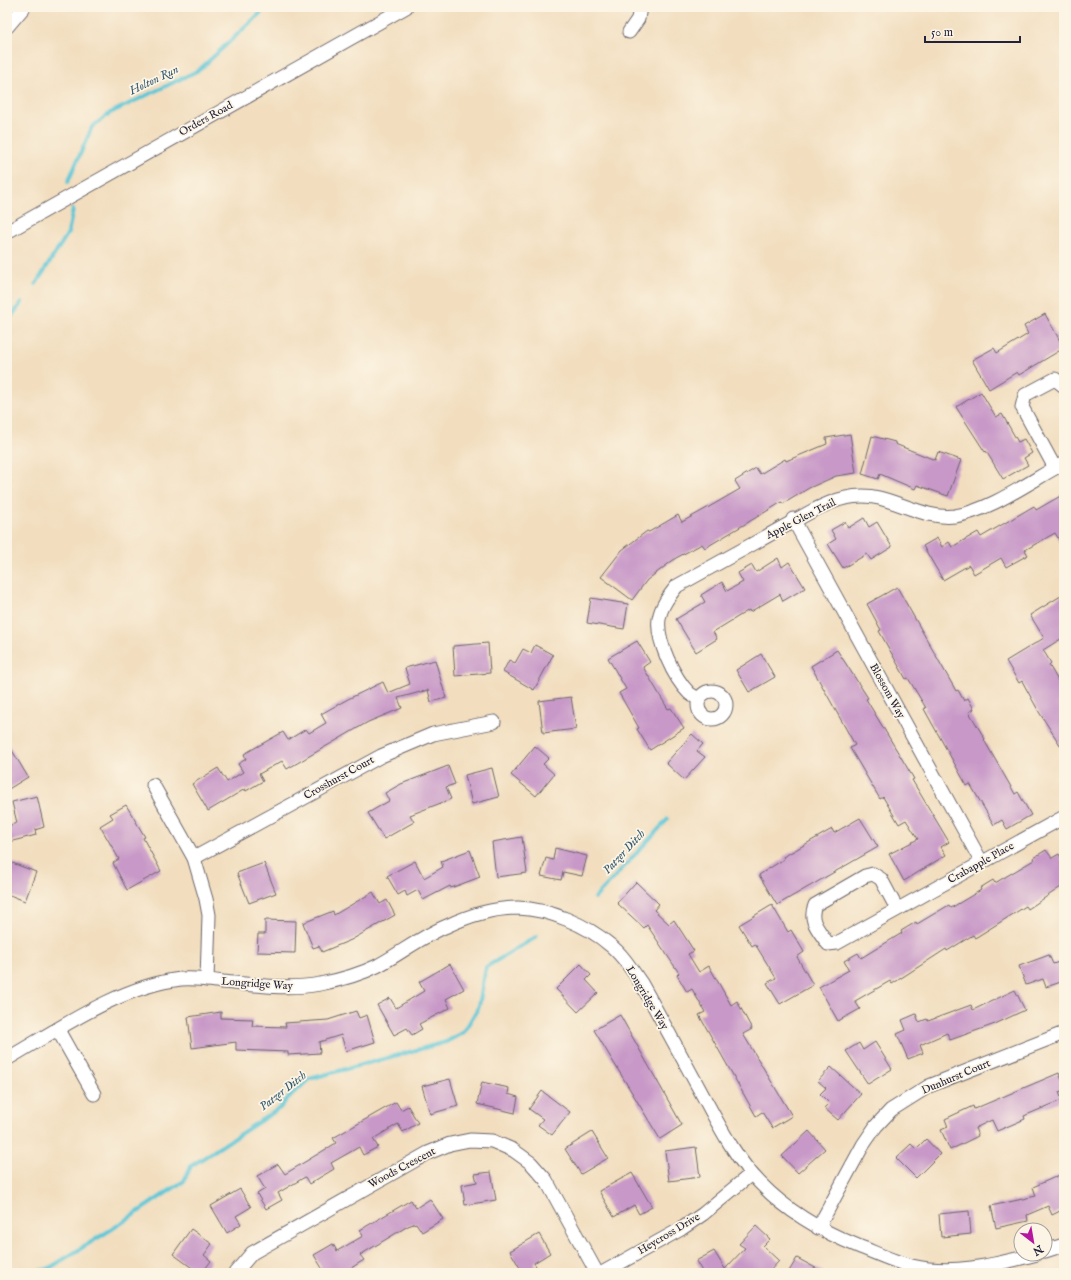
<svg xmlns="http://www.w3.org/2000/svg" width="1071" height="1280" font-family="'IM FELL English',serif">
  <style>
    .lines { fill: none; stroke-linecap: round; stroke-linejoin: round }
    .stream { stroke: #5cc6d7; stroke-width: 4 }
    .building { fill: #c899c8 }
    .minor-casing { stroke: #6b6469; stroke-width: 15 }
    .minor { stroke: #fff; stroke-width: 13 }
    .labels { text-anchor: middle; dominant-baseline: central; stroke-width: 3.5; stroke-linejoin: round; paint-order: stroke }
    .street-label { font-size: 11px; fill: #22223b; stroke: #fcf5e5 }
    .water-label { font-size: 12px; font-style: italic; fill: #365b72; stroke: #fcf5e5 }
  </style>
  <rect width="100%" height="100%" fill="#fcf5e5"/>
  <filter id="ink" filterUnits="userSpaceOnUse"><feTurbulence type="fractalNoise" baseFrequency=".025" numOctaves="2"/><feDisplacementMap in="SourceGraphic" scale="8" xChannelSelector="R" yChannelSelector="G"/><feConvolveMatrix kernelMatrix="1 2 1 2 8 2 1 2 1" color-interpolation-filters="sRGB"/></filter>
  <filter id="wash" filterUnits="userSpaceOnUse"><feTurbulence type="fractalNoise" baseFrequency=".012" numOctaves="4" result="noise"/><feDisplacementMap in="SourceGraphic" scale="16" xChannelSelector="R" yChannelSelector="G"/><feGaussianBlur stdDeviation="0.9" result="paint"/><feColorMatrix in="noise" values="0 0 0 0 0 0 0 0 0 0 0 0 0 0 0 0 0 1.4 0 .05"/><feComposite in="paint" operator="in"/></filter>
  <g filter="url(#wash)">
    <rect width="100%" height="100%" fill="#f2debf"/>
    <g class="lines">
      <!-- stream -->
      <g class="stream">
        <path d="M68 182 92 127 110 113 199 70 267 7"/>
        <path d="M36 284 68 233 73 209"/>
        <path d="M7 322 22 302"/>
        <path d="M595 898 668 819"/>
        <path d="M28 1273 48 1269 120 1224 184 1181 191 1166 280 1108 287 1099 309 1079 446 1042 464 1032 479 1006 486 967 536 937"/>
      </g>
    </g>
    <g id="blocks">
      <!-- building -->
      <g class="building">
        <path d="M1045 314 1064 348 1019 375 1017 372 989 389 972 360 994 348 997 353 1028 334 1024 326Z"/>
        <path d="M981 392 996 417 1002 414 1018 442 1024 439 1032 453 1024 458 1028 465 1003 479 986 451 985 452 956 407Z"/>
        <path d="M850 434 856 473 836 476 809 488 783 504 782 502 705 548 702 544 676 558 647 580 632 600 601 577 622 550 647 531 649 532 678 515 682 522 709 507 740 489 735 481 756 468 760 474 785 459 786 461 827 444 826 438Z"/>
        <path d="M872 436 895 442V444L935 460 938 452 961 460 948 496 917 485 915 489 880 474 878 479 862 474Z"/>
        <path d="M1064 494V548L1055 533 1025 550 1028 555 1006 567 1001 558 974 574 969 565 943 580 923 546 937 538 942 547 949 542 952 547 978 532 981 537 1034 506 1036 510Z"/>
        <path d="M864 518 869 527 877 522 892 547 871 560 867 554 843 568 828 544 836 539 831 530 845 522 848 528Z"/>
        <path d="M778 558 782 567 789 562 805 588 783 601 780 594 750 612 749 610 713 632 717 639 696 652 676 619 705 602 701 595 722 582 727 591 743 582 738 573 752 565 756 572Z"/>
        <path d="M897 587 956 691 958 690 964 701 968 698 974 709 969 712 985 739 984 740 1015 794 1018 792 1031 815 1007 829 1002 820 994 825 970 784 967 786 924 709 926 708 908 678 906 679 879 631 881 630 867 604Z"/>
        <path d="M1064 594V637L1043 650 1051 663 1049 665 1064 691V751L1039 712 1022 681 1019 683 1006 661 1044 638 1030 615Z"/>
        <path d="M591 598 628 604 624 629 587 623Z"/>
        <path d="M637 641 650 662 643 667 668 709 671 708 684 728 650 750 637 729 639 728 619 693 626 689 608 658Z"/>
        <path d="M488 643 490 673 455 676 453 646Z"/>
        <path d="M535 645 553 655 534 690 503 672 509 660 515 663 523 649 531 653Z"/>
        <path d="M837 650 868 698 866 699 914 779 912 780 949 842 941 847 946 855 904 881 889 854 918 839 906 820 899 824 883 797 880 799 850 748 855 745 811 666Z"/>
        <path d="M761 654 775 677 749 692 736 670Z"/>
        <path d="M435 660 446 698 431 702 428 690 398 698 402 708 368 722 287 769 282 761 259 774 263 781 246 791 245 789 208 811 192 784 218 768 227 782 243 772 238 764 246 759 244 754 283 732 288 740 306 729 309 733 326 723 321 714 348 699 383 682 388 693 410 684 405 668Z"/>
        <path d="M571 697 576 729 543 733 539 701Z"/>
        <path d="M692 734 703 744 697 751 705 757 684 780 666 763Z"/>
        <path d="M7 742 28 777 7 790Z"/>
        <path d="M535 746 549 758 543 764 554 774 536 796 511 775Z"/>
        <path d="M448 766 455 784 446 787 451 799 410 815 414 822 384 839 368 813 389 801 385 793 401 784Z"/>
        <path d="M492 768 499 797 472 804 465 775Z"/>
        <path d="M37 796 44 827 35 830 36 835 9 842 7 826 17 823 12 802Z"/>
        <path d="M126 805 145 837 143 838 161 871 127 890 113 863 119 859 100 826 113 818 110 814Z"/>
        <path d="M860 818 878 847 777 905 759 875 784 859 783 857 832 829 834 833Z"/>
        <path d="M522 837 527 873 496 877 492 842Z"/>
        <path d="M555 848 587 856 582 876 563 872 561 880 541 876 546 858 553 860Z"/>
        <path d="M470 850 480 877 451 888 450 886 423 900 418 890 407 896 405 891 398 895 387 876 415 861 424 878 443 867 441 861Z"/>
        <path d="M1046 850 1052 858 1059 854 1064 863V885L1028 909 1026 906 975 938 973 935 947 951 946 949 892 984 890 981 855 1001 860 1009 838 1021 819 987 849 970 844 961 858 953 861 958 902 933 901 931 916 922 917 924 949 905 951 908 981 890 980 888 993 880 995 883 1034 860 1033 858Z"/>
        <path d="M7 861 36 872 25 901 7 894Z"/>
        <path d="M264 863 276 893 249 903 237 873Z"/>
        <path d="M636 882 659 904 654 910 669 924 674 920 694 951 688 954 699 972 709 966 731 1005 737 1001 752 1029 743 1034 792 1116 772 1128 762 1112 756 1116 699 1015 705 1012 692 989 687 992 677 975 679 973 647 925 644 928 617 903Z"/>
        <path d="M373 892 380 904 387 900 395 915 351 940 322 952 319 946 313 948 303 923 333 911 334 915Z"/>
        <path d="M772 905 788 932 791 930 804 952 797 957 813 985 780 1004 767 983 776 978 755 944 752 946 739 925Z"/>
        <path d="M265 920 296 921 295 953 257 952 258 934H265Z"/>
        <path d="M1049 955 1053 964 1059 962 1064 981 1046 987 1043 979 1026 985 1019 966Z"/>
        <path d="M450 964 464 989 446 999 450 1008 419 1024 422 1029 412 1035 407 1028 394 1035 377 1005 390 998 396 1008 424 991 419 982Z"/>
        <path d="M581 964 591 975 586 980 598 993 578 1012 556 989Z"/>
        <path d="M1015 990 1025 1010 995 1024 950 1040 947 1033 920 1045 923 1053 908 1059 897 1034 906 1030 902 1020 916 1014 919 1022 927 1019 928 1021 971 1005 973 1010Z"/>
        <path d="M356 1011 359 1018 367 1015 375 1042 346 1051 341 1035 319 1042 320 1053 288 1055V1052L236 1050V1042L192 1048 188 1017 221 1012V1018L253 1019 252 1026 286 1027 285 1023 328 1020Z"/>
        <path d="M620 1015 682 1125 660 1139 594 1030Z"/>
        <path d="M875 1042 892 1069 868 1084 846 1051 859 1043 863 1050Z"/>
        <path d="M831 1067 861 1094 838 1120 824 1108 829 1103 820 1094 826 1088 818 1081Z"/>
        <path d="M1059 1073 1064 1085V1090L1059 1092 1062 1100 1024 1116 1025 1119 997 1131 992 1120 975 1128 978 1136 950 1150 941 1130 948 1127 945 1119 973 1106 974 1109Z"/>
        <path d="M450 1079 458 1106 430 1114 422 1086Z"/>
        <path d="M482 1082 509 1088 508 1094 518 1097 515 1113 477 1104Z"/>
        <path d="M542 1091 570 1112 552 1135 538 1125 543 1119 529 1109Z"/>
        <path d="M396 1102 401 1110 408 1106 418 1123 403 1132 398 1124 373 1139 378 1147 363 1155 359 1147 331 1163 334 1169 309 1184 305 1177 278 1193 282 1200 266 1209 257 1194 265 1189 257 1176 278 1164 285 1174 336 1143 333 1138Z"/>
        <path d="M809 1131 825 1149 798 1173 782 1156Z"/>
        <path d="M592 1132 608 1158 581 1174 565 1149Z"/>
        <path d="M926 1139 940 1154 916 1178 896 1158 911 1144 916 1149Z"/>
        <path d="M696 1147 700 1177 669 1181 665 1151Z"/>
        <path d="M491 1172 496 1200 465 1205 462 1185 477 1182 475 1174Z"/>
        <path d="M632 1173 652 1207 639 1214 634 1205 614 1217 599 1191Z"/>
        <path d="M1064 1173V1209L1052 1215 1048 1206 1027 1215 1028 1221 996 1228 991 1206 1036 1196 1033 1187Z"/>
        <path d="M240 1189 251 1207 236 1216 241 1224 227 1233 211 1206Z"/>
        <path d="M430 1199 443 1219 422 1232 416 1223 408 1226 360 1255 364 1260 343 1273H325L314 1255 333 1244 337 1251 363 1236 360 1230 411 1200 416 1208Z"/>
        <path d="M969 1211 971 1234 941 1237 939 1214Z"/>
        <path d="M756 1226 770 1239 763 1246 779 1261 768 1273H703L696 1261 714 1251 725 1269 745 1248 739 1244Z"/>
        <path d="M191 1229 212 1244 204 1255 211 1261 202 1273H199L173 1254Z"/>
        <path d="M539 1234 550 1253 534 1263 540 1273H523L510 1251Z"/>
        <path d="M797 1258 825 1273H788Z"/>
      </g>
    </g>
  </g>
  <g filter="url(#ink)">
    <use href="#blocks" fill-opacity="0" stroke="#6b6469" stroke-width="1"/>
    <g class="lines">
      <!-- minor casing -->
      <g class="minor-casing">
        <g id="minor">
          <path d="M7 27 24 7"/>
          <path d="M629 32 638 19 640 7"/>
          <path d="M7 232 406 7"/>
          <path d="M1055 468 1022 407 1025 395 1055 379 1064 386"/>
          <path d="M793 519 982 863"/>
          <circle cx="712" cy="705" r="14"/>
          <path d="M699 700C696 697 691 695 689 693 674 678 656 640 659 619 661 606 669 596 677 586L814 510C834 500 856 492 879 498 904 504 928 519 955 516 990 511 1032 480 1064 463"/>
          <path d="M153 785 194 858 206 899 209 915 207 980"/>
          <path d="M194 858 381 756 433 734 494 722"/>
          <path d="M897 909 881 879 873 874 865 876 815 905C808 921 819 930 828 944L837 943 1064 817"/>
          <path d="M58 1030 94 1094"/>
          <path d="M7 1059C59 1029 120 986 181 979 194 978 210 980 223 982 256 985 288 990 320 984 340 980 359 975 377 966 400 954 422 936 447 926 468 916 493 908 518 908 549 909 587 925 610 945 623 955 632 970 641 983 662 1020 682 1057 702 1094 719 1125 735 1158 760 1183 788 1212 821 1231 858 1246 876 1253 894 1262 912 1266 954 1276 997 1264 1037 1254"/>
          <path d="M818 1228 863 1145 876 1126 891 1110 929 1086 1064 1033"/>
          <path d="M1045 1251 1064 1245"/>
          <path d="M235 1273 252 1253 428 1153 450 1144 470 1140 492 1141 513 1150 531 1163 546 1180 597 1273"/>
          <path d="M602 1273 681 1229 703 1214 751 1174"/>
        </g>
      </g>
      <!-- minor -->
      <use href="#minor" class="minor"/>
    </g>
  </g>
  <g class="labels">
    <!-- street labels -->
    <g class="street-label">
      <text transform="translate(206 119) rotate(-29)">Orders Road</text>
      <text transform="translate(801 519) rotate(-27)">Apple Glen Trail</text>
      <text transform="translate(887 691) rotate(61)">Blossom Way</text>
      <text transform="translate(339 778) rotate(-29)">Crosshurst Court</text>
      <text transform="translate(981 863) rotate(-29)">Crabapple Place</text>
      <text transform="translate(257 984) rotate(4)">Longridge Way</text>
      <text transform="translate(647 998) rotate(59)">Longridge Way</text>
      <text transform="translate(956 1077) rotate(-23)">Dunhurst Court</text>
      <text transform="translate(402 1168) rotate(-28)">Woods Crescent</text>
      <text transform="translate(669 1234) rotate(-31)">Heycross Drive</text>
    </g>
    <!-- water labels -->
    <g class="water-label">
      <text transform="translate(154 80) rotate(-26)">Holton Run</text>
      <text transform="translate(624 852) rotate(-47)">Patzer Ditch</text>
      <text transform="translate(283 1091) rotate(-38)">Patzer Ditch</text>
    </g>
  </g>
  <!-- margin -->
  <rect width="1071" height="1280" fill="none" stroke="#fcf5e5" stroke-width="24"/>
  <!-- north arrow -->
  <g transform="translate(1033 1242) rotate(149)"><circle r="19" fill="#fcf5e5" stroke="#a5a1a1"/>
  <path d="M0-3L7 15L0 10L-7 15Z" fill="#b5179e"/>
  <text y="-6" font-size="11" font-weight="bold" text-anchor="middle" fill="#22223b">N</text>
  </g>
  <!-- scale -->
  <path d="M925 36v6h95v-6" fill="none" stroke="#22223b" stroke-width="2"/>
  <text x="931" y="36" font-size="12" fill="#22223b" stroke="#fcf5e5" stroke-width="3" paint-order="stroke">50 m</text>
</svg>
